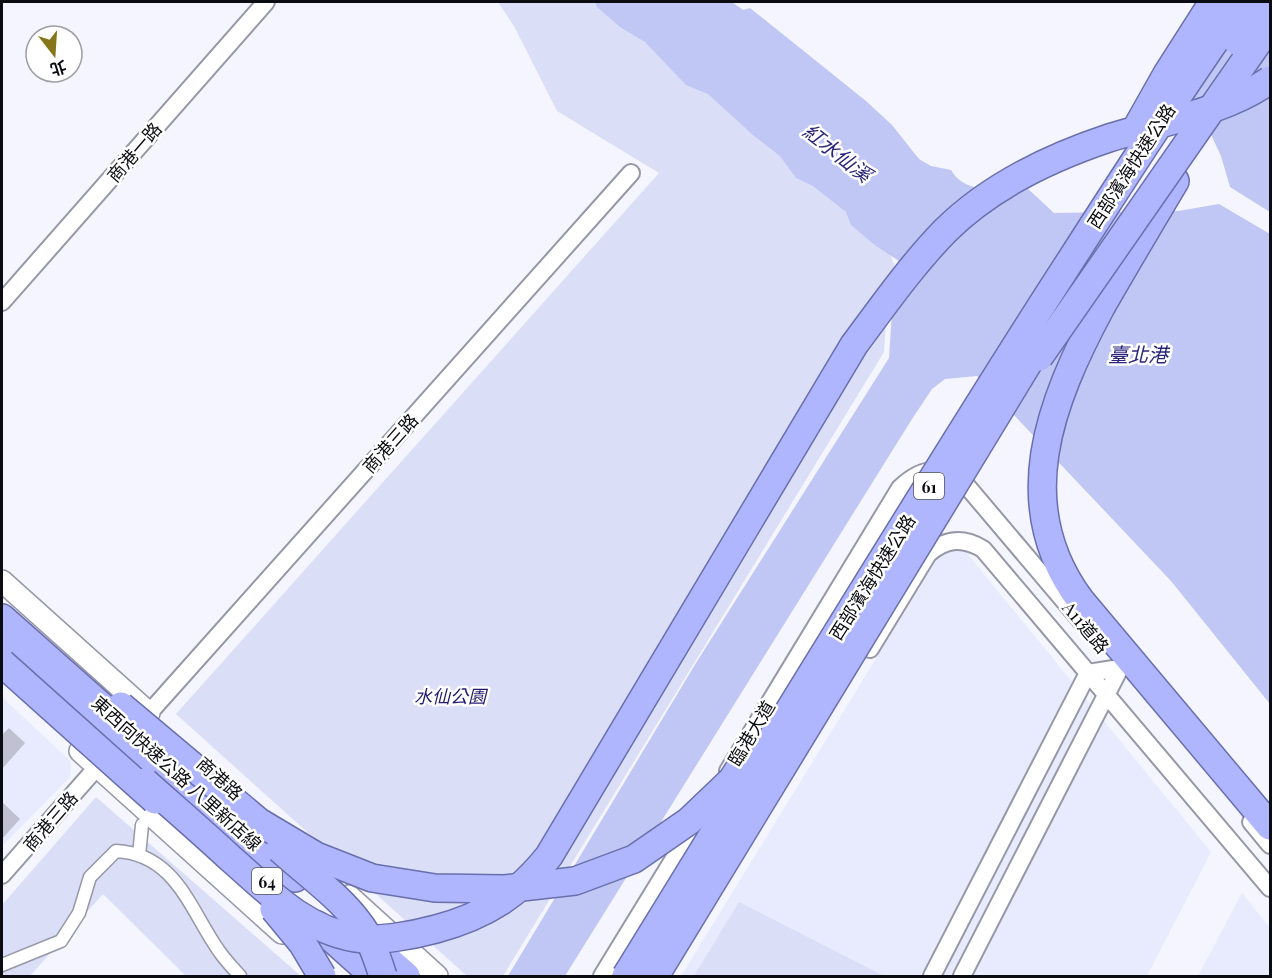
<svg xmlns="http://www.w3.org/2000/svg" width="1272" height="978" font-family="'Playfair Display','Noto Sans TC',serif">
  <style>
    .built { fill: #e8ebfd }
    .green { fill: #dadef6 }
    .water { fill: #c0c7f5 }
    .building { fill: #bfc1d1 }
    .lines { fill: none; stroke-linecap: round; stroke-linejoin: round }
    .pedestrian-casing { stroke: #9698a7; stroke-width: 15 }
    .minor-casing { stroke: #9698a7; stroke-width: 20 }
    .tertiary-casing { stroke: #9698a7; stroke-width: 24 }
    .trunk-casing { stroke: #696fab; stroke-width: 30 }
    .pedestrian { stroke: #fff; stroke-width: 12 }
    .minor { stroke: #fff; stroke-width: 16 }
    .tertiary { stroke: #fff; stroke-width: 21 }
    .trunk { stroke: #afb6fe; stroke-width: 27 }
    .trunk-bridge-casing { stroke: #696fab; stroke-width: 30; stroke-linecap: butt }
    .trunk-bridge { stroke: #afb6fe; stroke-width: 27 }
    .labels { text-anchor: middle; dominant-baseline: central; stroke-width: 5; stroke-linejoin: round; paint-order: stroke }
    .shield { fill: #fff; stroke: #545558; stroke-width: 1.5 }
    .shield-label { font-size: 16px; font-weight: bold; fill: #0b0c11 }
    .street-label { font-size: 18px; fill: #0b0c11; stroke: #fff }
    .park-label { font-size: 18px; font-style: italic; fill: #231a6f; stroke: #fff }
    .water-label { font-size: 20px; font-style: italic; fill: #2b267a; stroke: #fff }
  </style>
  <rect width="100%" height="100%" fill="#f4f5ff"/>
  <!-- built -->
  <g class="built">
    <path d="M952 535 1211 852 1147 976H681Z"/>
    <path d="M2 697 70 761 71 767 70 777 3 845Z"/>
    <path d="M1242 893 1270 928V976H1198Z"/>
  </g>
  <!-- green -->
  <g class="green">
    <path d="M498 2H605L887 246 900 280 887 309 884 352 503 976H467L176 714 659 173 557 111 514 26Z"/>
    <path d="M96 797 301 976H186L103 894 30 976H2V905Z"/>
    <path d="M739 902 884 976H694Z"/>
  </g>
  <!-- water -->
  <g class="water">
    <path d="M595 2H732L743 10 750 8 866 101 892 125 919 159 931 166 951 170C966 196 1000 188 1026 187L1054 213 1178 211 1219 204 1270 234V704L1171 581 977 376 945 379 932 389 912 419 565 976H508L696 663 889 358 892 312 902 263 876 246 851 225 846 212 813 186 796 178 780 156 753 135 708 94 686 85 645 42 620 27 597 7Z"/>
    <path d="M1270 2V212L1230 187 1221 156 1171 49Z"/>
  </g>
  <!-- building -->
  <g class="building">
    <path d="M9 728 25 743 2 769V735Z"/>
    <path d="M2 802 20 819 2 839Z"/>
  </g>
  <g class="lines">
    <!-- pedestrian casing -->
    <g class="pedestrian-casing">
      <g id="pedestrian">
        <path d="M139 855 142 825"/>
        <path d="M2 965 61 941 79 913 90 877 116 851C176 854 190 910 219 951 225 960 233 968 240 976"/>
      </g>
    </g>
    <!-- minor casing -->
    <g class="minor-casing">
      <g id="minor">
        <path d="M2 302 266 2"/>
        <path d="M870 649 928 554C946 538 963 537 983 549L1270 888"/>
        <path d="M149 713 631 173"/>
        <path d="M728 771 900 488C922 467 942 464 966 485L1082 622"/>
        <path d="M1251 822 1270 845"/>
        <path d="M2 875 98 766"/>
        <path d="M602 976 697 821"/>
        <path d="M932 976 1088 673 1120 668"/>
        <path d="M962 976 1120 668"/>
      </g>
    </g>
    <!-- tertiary casing -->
    <g class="tertiary-casing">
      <g id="tertiary">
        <path d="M2 581 149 713"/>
        <path d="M80 751 282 933"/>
        <path d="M349 896 437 976"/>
      </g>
    </g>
    <!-- trunk casing -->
    <g class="trunk-casing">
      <g id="trunk">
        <path d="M1175 181C1150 223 1125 265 1101 307 1050 402 1009 505 1081 601L1270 826"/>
        <path d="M2 618 295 878"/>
        <path d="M2 645 169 794"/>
        <path d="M317 925 374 976"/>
        <path d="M366 941 406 976"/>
      </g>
    </g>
    <!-- pedestrian -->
    <use href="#pedestrian" class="pedestrian"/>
    <!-- minor -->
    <use href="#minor" class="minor"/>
    <!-- tertiary -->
    <use href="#tertiary" class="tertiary"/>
    <!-- trunk -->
    <use href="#trunk" class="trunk"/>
    <!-- trunk-bridge casing -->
    <g class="trunk-bridge-casing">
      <g id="trunk-bridge">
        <path d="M1237 41 1265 2"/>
        <path d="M1136 129 1167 74 1213 2"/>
        <path d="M1039 357 1270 25"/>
        <path d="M2 663 155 800"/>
        <path d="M121 706 259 822 316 856 372 878 435 888 505 889 575 881 634 859 689 821 732 780 741 766"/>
        <path d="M145 782C173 807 202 832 230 858 268 891 303 929 355 938 378 942 414 935 436 929 485 916 518 895 549 856L854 345C883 306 911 266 945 231 990 186 1049 158 1109 138 1164 121 1223 113 1270 80"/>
        <path d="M280 849C305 872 338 895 358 922 371 938 377 958 383 976"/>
        <path d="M274 909 303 944 322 976"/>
        <path d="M626 976C763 754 898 531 1038 311 1105 207 1171 103 1242 2"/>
        <path d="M655 976 1044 337"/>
      </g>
    </g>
    <!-- trunk-bridge -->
    <use href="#trunk-bridge" class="trunk-bridge"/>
  </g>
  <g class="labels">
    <!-- shield labels -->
    <g class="shield">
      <rect x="914" y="473" width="30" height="26" rx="4.5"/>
      <rect x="252" y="868" width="30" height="26" rx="4.5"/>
    </g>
    <g class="shield-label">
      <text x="929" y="486">61</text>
      <text x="267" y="881">64</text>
    </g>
    <!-- street labels -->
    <g class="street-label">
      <text transform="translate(134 152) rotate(-49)">商港一路</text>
      <text transform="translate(1131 166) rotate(-57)">西部濱海快速公路</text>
      <text transform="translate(390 443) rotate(-48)">商港三路</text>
      <text transform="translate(872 577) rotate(-58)">西部濱海快速公路</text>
      <text transform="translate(1086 627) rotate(50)">A11道路</text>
      <text transform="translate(751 733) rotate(-59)">臨港大道</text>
      <text transform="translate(177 773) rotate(42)">東西向快速公路 八里新店線</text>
      <text transform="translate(220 778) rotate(42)">商港路</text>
      <text transform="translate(50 821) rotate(-49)">商港三路</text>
    </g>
    <!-- park labels -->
    <g class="park-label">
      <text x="450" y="696">水仙公園</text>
    </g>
    <!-- water labels -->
    <g class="water-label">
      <text transform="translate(838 152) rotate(38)">紅水仙溪</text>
      <text x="1138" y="353">臺北港</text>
    </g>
  </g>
  <!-- border -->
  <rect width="1272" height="978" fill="none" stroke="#0b0c11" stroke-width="6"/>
  <!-- north arrow -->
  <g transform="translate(54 54) rotate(163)"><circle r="28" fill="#ffffff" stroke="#9d9ea0" stroke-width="1.5"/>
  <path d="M0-4.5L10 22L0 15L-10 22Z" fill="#867519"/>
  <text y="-9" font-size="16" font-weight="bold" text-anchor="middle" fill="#0b0c11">北</text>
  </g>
</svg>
